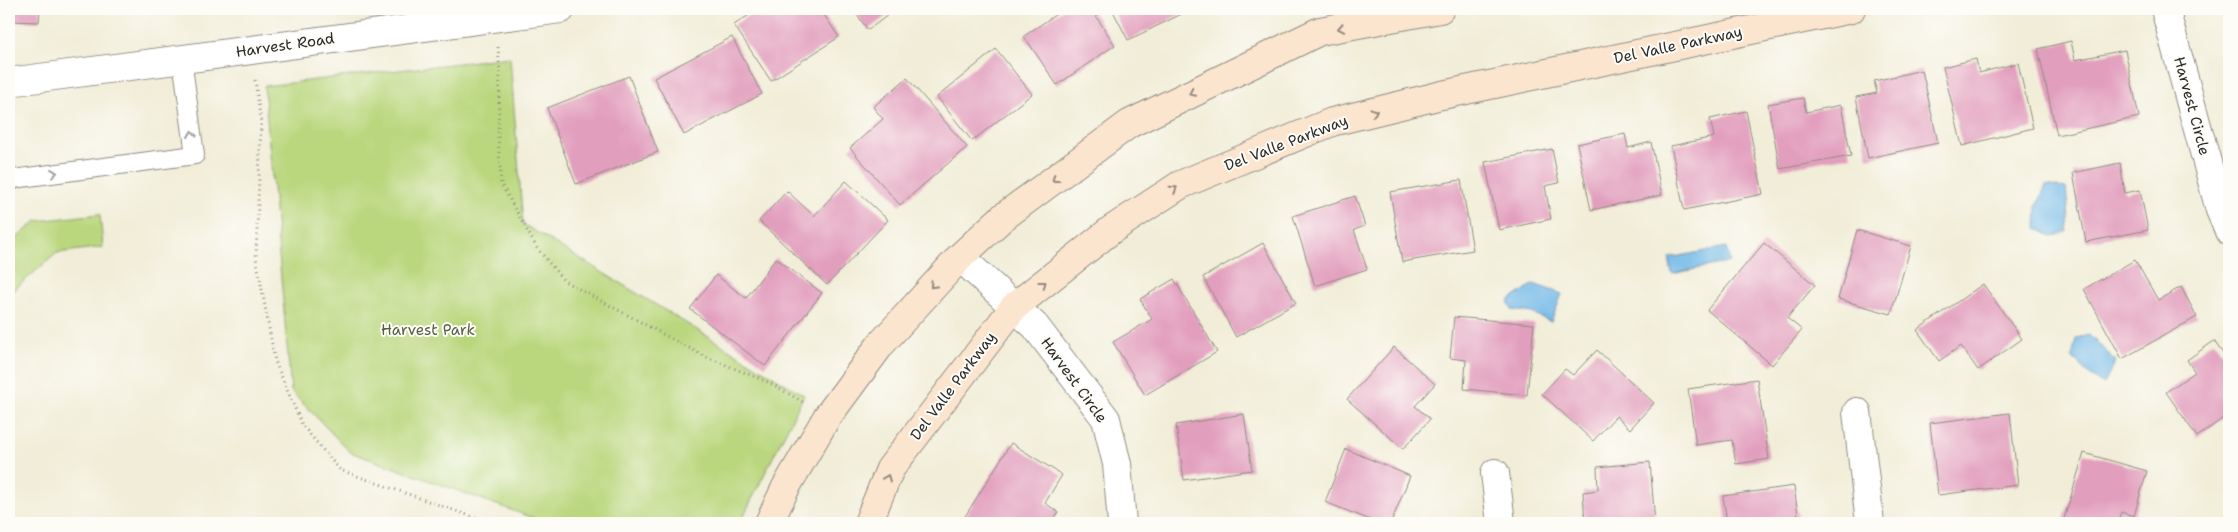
<svg xmlns="http://www.w3.org/2000/svg" width="2238" height="532" font-family="'Shantell Sans',sans-serif">
  <style>
    .green { fill: #bad77e; stroke: #728154 }
    .water { fill: #6fb7e7; stroke: #4d7189 }
    .building { fill: #e29ebd }
    .lines { fill: none; stroke-linecap: round; stroke-linejoin: round }
    .service-casing { stroke: #8e8c82; stroke-width: 20 }
    .minor-casing { stroke: #8e8c82; stroke-width: 30 }
    .secondary-casing { stroke: #8e8c82; stroke-width: 30 }
    .path { stroke: #8e8c82; stroke-width: 3; stroke-dasharray: 1 4; stroke-linecap: butt }
    .service { stroke: #fff; stroke-width: 18 }
    .minor { stroke: #fff; stroke-width: 28 }
    .secondary { stroke: #fce5cf; stroke-width: 28 }
    .oneway { stroke: #94887d }
    .oneway2 { stroke: #a0a0a0 }
    .labels { text-anchor: middle; dominant-baseline: central; stroke-width: 4; stroke-linejoin: round; paint-order: stroke }
    .street-label { font-size: 15px; fill: #2b2b2b; stroke: #fdfcf7 }
    .park-label { font-size: 15px; fill: #565f44; stroke: #fdfcf7 }
  </style>
  <rect width="100%" height="100%" fill="#fdfcf7"/>
  <filter id="ink" filterUnits="userSpaceOnUse"><feTurbulence type="fractalNoise" baseFrequency=".02" numOctaves="2"/><feDisplacementMap in="SourceGraphic" scale="10" xChannelSelector="R" yChannelSelector="G"/><feConvolveMatrix kernelMatrix="1 2 1 2 8 2 1 2 1" color-interpolation-filters="sRGB"/></filter>
  <filter id="wash" filterUnits="userSpaceOnUse"><feTurbulence type="fractalNoise" baseFrequency=".0096" numOctaves="4" result="noise"/><feDisplacementMap in="SourceGraphic" scale="20" xChannelSelector="R" yChannelSelector="G"/><feGaussianBlur stdDeviation="1.12" result="paint"/><feColorMatrix in="noise" values="0 0 0 0 0 0 0 0 0 0 0 0 0 0 0 0 0 1.4 0 .05"/><feComposite in="paint" operator="in"/></filter>
  <g filter="url(#wash)">
    <rect width="100%" height="100%" fill="#f1edd8"/>
    <!-- green -->
    <g class="green">
      <path d="M510 57 523 224 804 395 740 523H547L350 452 291 391 264 86Z"/>
      <path d="M100 214 103 247 57 253 9 294V244L37 221Z"/>
    </g>
    <!-- water -->
    <g class="water">
      <path d="M2046 185 2066 188 2069 218 2067 231 2053 237 2036 228 2037 206Z"/>
      <path d="M1726 247 1730 262 1672 274 1669 258Z"/>
      <path d="M1534 284 1562 294 1551 322 1532 313 1512 310 1508 301Z"/>
      <path d="M2089 335 2116 361 2104 384 2092 377 2072 358 2076 338Z"/>
    </g>
    <g id="blocks">
      <!-- building -->
      <g class="building">
        <path d="M9 9H40L39 22 9 21Z"/>
        <path d="M758 9 760 13 766 9H820L839 37 771 81 734 25Z"/>
        <path d="M853 9H896L868 30Z"/>
        <path d="M1064 9H1091L1115 45 1057 85 1024 36Z"/>
        <path d="M1112 9H1192L1128 40Z"/>
        <path d="M732 37 762 94 684 135 654 78Z"/>
        <path d="M2071 41 2075 60 2125 50 2139 117 2057 135 2038 49Z"/>
        <path d="M996 49 1032 94 972 141 937 97Z"/>
        <path d="M1976 59 1979 73 2018 63 2033 128 1962 146 1943 67Z"/>
        <path d="M1922 70 1938 143 1868 158 1856 97 1877 93 1874 81Z"/>
        <path d="M629 76 658 152 576 184 547 108Z"/>
        <path d="M907 78 967 147 900 205 850 148 883 119 873 107Z"/>
        <path d="M1803 98 1806 112 1841 105 1851 156 1780 169 1768 104Z"/>
        <path d="M1746 111 1763 194 1684 210 1671 146 1714 137 1710 119Z"/>
        <path d="M1625 134 1628 148 1651 142 1662 195 1591 210 1577 144Z"/>
        <path d="M1552 149 1559 183 1545 186 1551 219 1499 230 1485 162Z"/>
        <path d="M2120 163 2125 193 2140 190 2148 230 2086 242 2073 173Z"/>
        <path d="M1461 180 1473 250 1402 262 1390 192Z"/>
        <path d="M846 181 888 220 827 285 759 221 787 191 814 216Z"/>
        <path d="M1355 196 1365 226 1354 230 1367 269 1315 286 1293 216Z"/>
        <path d="M1857 230 1911 246 1891 314 1838 299Z"/>
        <path d="M1263 243 1296 303 1236 337 1203 277Z"/>
        <path d="M1764 243 1815 285 1787 318 1802 330 1772 365 1707 310Z"/>
        <path d="M776 258 822 293 765 366 690 309 716 275 746 298Z"/>
        <path d="M2135 260 2158 300 2181 287 2197 317 2122 359 2084 289Z"/>
        <path d="M1174 279 1217 352 1145 395 1113 342 1152 319 1140 299Z"/>
        <path d="M1983 284 2022 339 1978 370 1961 346 1939 361 1917 330Z"/>
        <path d="M1454 317 1534 324 1527 395 1464 389 1466 360 1450 358Z"/>
        <path d="M2214 341 2229 362V414L2197 437 2166 392 2195 372 2187 360Z"/>
        <path d="M1394 347 1435 384 1415 406 1430 419 1403 449 1347 399Z"/>
        <path d="M1597 350 1654 403 1630 429 1616 416 1593 441 1542 394 1565 369 1573 375Z"/>
        <path d="M1757 379 1769 459 1736 464 1732 440 1696 445 1688 389Z"/>
        <path d="M2010 413 2018 485 1938 495 1930 423Z"/>
        <path d="M1244 414 1252 470 1184 480 1176 425Z"/>
        <path d="M1011 443 1062 475 1045 503 1058 512 1051 523H972L964 518Z"/>
        <path d="M1346 449 1410 476 1391 523H1378L1325 502Z"/>
        <path d="M2084 453 2147 471 2134 516 2121 512 2117 523H2079L2064 519Z"/>
        <path d="M1650 462 1655 523H1585L1583 492 1598 490 1597 467Z"/>
        <path d="M1794 486 1799 523H1727L1723 496Z"/>
      </g>
    </g>
  </g>
  <g filter="url(#ink)">
    <use href="#blocks" fill-opacity="0" stroke="#8e8c82" stroke-width="1"/>
    <g class="lines">
      <!-- service casing -->
      <g class="service-casing">
        <path id="service" d="M9 184 13 179 195 155 182 59"/>
      </g>
      <!-- minor casing -->
      <g class="minor-casing">
        <g id="minor">
          <path d="M2165 9 2220 210 2229 231"/>
          <path d="M9 82 561 9"/>
          <path d="M960 257 1035 326 1106 419 1117 464 1122 523"/>
          <path d="M1857 412 1870 523"/>
          <path d="M1495 473 1501 523"/>
        </g>
      </g>
      <!-- secondary casing -->
      <g class="secondary-casing">
        <g id="secondary">
          <path d="M769 523 786 487 827 417 881 344 960 257 1002 218 1129 124 1320 31 1440 9"/>
          <path d="M868 523 890 469 1014 307 1111 230 1180 185 1332 122 1442 95 1851 9"/>
        </g>
      </g>
      <!-- path -->
      <g class="path">
        <path d="M498 47 500 72 498 134 501 184 537 248 564 281 704 356 770 383 803 402"/>
        <path d="M255 80 261 123 256 257 275 361 302 425 340 470 490 523"/>
      </g>
      <!-- service -->
      <use href="#service" class="service"/>
      <!-- minor -->
      <use href="#minor" class="minor"/>
      <!-- secondary -->
      <use href="#secondary" class="secondary"/>
    </g>
    <!-- one-way arrows -->
    <defs><path id="oneway-chevron" d="M-2-3.5L2.5 0L-2 3.5" fill="none" stroke-width="1.6" stroke-linecap="round" stroke-linejoin="round" transform="scale(1.25)"/></defs>
    <g class="oneway">
      <use href="#oneway-chevron" transform="translate(1341 28) rotate(169)"/>
      <use href="#oneway-chevron" transform="translate(1192 93) rotate(154)"/>
      <use href="#oneway-chevron" transform="translate(1374 112) rotate(-14)"/>
      <use href="#oneway-chevron" transform="translate(1055 179) rotate(143)"/>
      <use href="#oneway-chevron" transform="translate(1174 189) rotate(-33)"/>
      <use href="#oneway-chevron" transform="translate(1043 284) rotate(-38)"/>
      <use href="#oneway-chevron" transform="translate(933 285) rotate(133)"/>
      <use href="#oneway-chevron" transform="translate(887 478) rotate(-68)"/>
    </g>
    <g class="oneway2">
      <use href="#oneway-chevron" transform="translate(192 134) rotate(-98)"/>
      <use href="#oneway-chevron" transform="translate(54 173) rotate(-7)"/>
    </g>
  </g>
  <g class="labels">
    <!-- street labels -->
    <g class="street-label">
      <text transform="translate(285 45) rotate(-8)">Harvest Road</text>
      <text transform="translate(1678 45) rotate(-12)">Del Valle Parkway</text>
      <text transform="translate(2192 106) rotate(75)">Harvest Circle</text>
      <text transform="translate(1286 143) rotate(-21)">Del Valle Parkway</text>
      <text transform="translate(1074 380) rotate(54)">Harvest Circle</text>
      <text transform="translate(953 386) rotate(-53)">Del Valle Parkway</text>
    </g>
    <!-- park labels -->
    <g class="park-label">
      <text x="428" y="330">Harvest Park</text>
    </g>
  </g>
  <!-- margin -->
  <rect width="2238" height="532" fill="none" stroke="#fdfcf7" stroke-width="30"/>
</svg>
